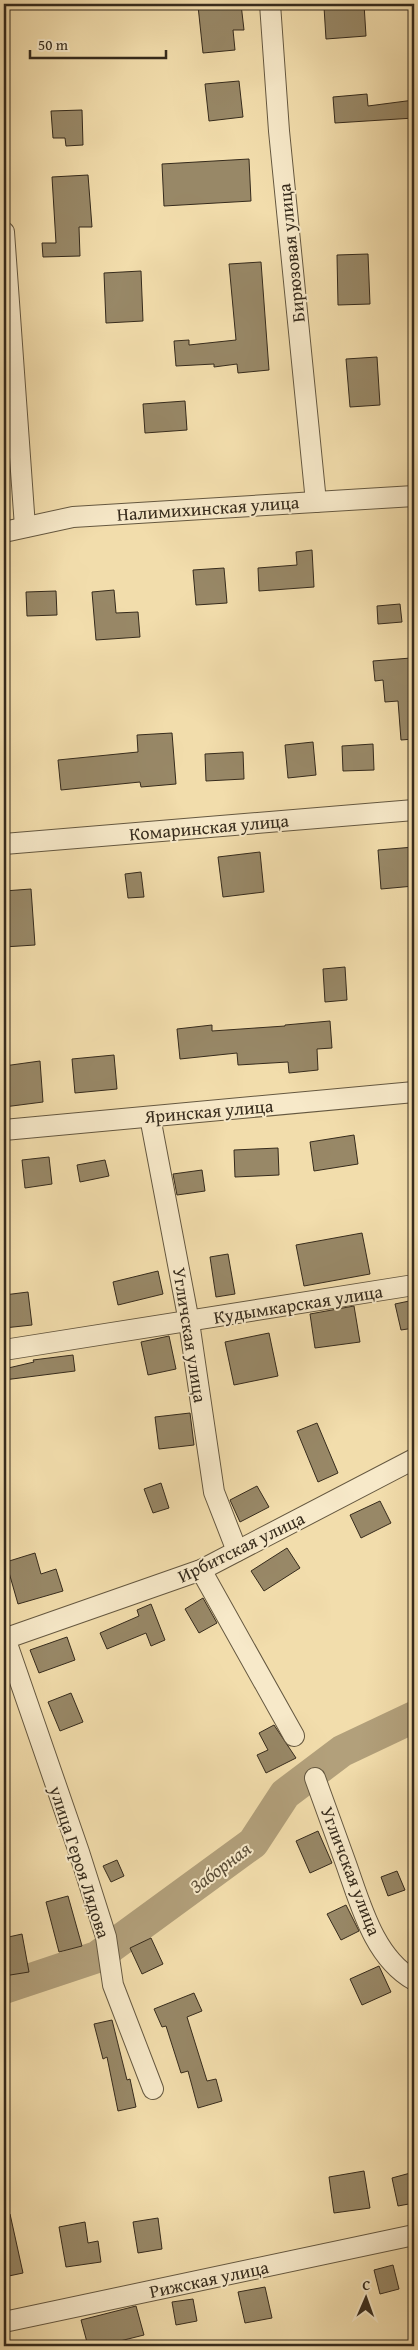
<svg xmlns="http://www.w3.org/2000/svg" width="418" height="2350" font-family="'Gentium Book Plus',serif">
  <style>
    .lines { fill: none; stroke-linecap: round; stroke-linejoin: round }
    .river { stroke: #b2a07b; stroke-width: 32 }
    .building { fill: #988867; stroke: #362b1c }
    .minor-casing { stroke: #655840; stroke-width: 22 }
    .minor { stroke: #f7e9c9; stroke-width: 20 }
    .labels { text-anchor: middle; dominant-baseline: central; stroke-width: 4; stroke-linejoin: round; paint-order: stroke }
    .street-label { font-size: 18px; fill: #362b1c; stroke: #f7e9c9 }
    .water-label { font-size: 19px; font-style: italic; fill: #5b4e38; stroke: #f7e9c9 }
  </style>
  <rect width="100%" height="100%" fill="#f2ddac"/>
  <filter id="stains"><feTurbulence type="fractalNoise" baseFrequency=".004" numOctaves="4"/><feColorMatrix values="0 0 0 0 .2 0 0 0 0 .09 0 0 0 0 .02 0 0 0 .5 -.17"/></filter>
  <radialGradient id="worn" r=".72"><stop offset=".6" stop-color="#630" stop-opacity="0"/><stop offset="1" stop-color="#630" stop-opacity=".3"/></radialGradient>
  <g class="lines">
    <!-- river -->
    <path class="river" d="M4 1988 97 1957 253 1843 285 1794 342 1751 414 1717"/>
  </g>
  <!-- building -->
  <g class="building">
    <path d="M223 4H241L244 30H233L235 50 203 53 198 6Z"/>
    <path d="M364 4 366 36 326 39 324 7Z"/>
    <path d="M239 81 243 117 209 121 205 84Z"/>
    <path d="M367 94 368 106 414 100V118L335 123 333 97Z"/>
    <path d="M82 110 83 145 66 146 65 138H53L51 111Z"/>
    <path d="M249 159 251 201 164 206 162 164Z"/>
    <path d="M88 175 92 227H79L80 256 43 257 42 243H56L52 177Z"/>
    <path d="M368 254 370 304 338 305 337 255Z"/>
    <path d="M261 262 269 370 238 373 237 364 214 367V364L176 366 174 341 189 340V345L236 340 229 264Z"/>
    <path d="M141 271 143 321 106 323 104 273Z"/>
    <path d="M377 357 380 405 350 407 346 359Z"/>
    <path d="M185 401 187 430 145 433 143 404Z"/>
    <path d="M312 550 314 587 259 591 258 568 297 565 296 552Z"/>
    <path d="M224 568 227 603 196 605 193 570Z"/>
    <path d="M114 590 116 613 138 612 140 637 96 640 92 592Z"/>
    <path d="M56 591 57 615 27 616 26 592Z"/>
    <path d="M400 604 402 622 378 624 377 606Z"/>
    <path d="M411 658 414 689V739L401 740 398 701 385 702 383 680 375 681 373 661Z"/>
    <path d="M172 733 176 784 141 787 140 782 61 790 58 760 138 752 137 735Z"/>
    <path d="M313 742 316 775 288 778 285 745Z"/>
    <path d="M373 744 374 770 343 771 342 746Z"/>
    <path d="M243 752 244 779 206 781 205 754Z"/>
    <path d="M414 847V886L381 889 378 850Z"/>
    <path d="M260 852 264 892 223 897 218 857Z"/>
    <path d="M141 872 144 897 128 898 125 874Z"/>
    <path d="M31 889 35 945 4 947V891Z"/>
    <path d="M345 967 347 1000 325 1002 323 969Z"/>
    <path d="M330 1021 332 1048 317 1049 318 1070 289 1073 288 1062 238 1065 237 1053 180 1059 177 1029 212 1025V1031L285 1026V1025Z"/>
    <path d="M114 1055 117 1089 75 1093 72 1059Z"/>
    <path d="M40 1061 43 1102 4 1107V1066Z"/>
    <path d="M354 1135 358 1164 314 1171 310 1142Z"/>
    <path d="M278 1148 279 1175 235 1177 234 1150Z"/>
    <path d="M49 1157 52 1184 25 1188 22 1160Z"/>
    <path d="M105 1160 109 1176 80 1182 77 1165Z"/>
    <path d="M202 1170 205 1191 177 1195 173 1174Z"/>
    <path d="M362 1233 370 1274 304 1286 296 1245Z"/>
    <path d="M228 1254 235 1294 216 1297 210 1257Z"/>
    <path d="M158 1271 163 1294 118 1305 113 1282Z"/>
    <path d="M28 1292 32 1325 4 1328V1295Z"/>
    <path d="M414 1300V1328L401 1330 395 1304Z"/>
    <path d="M354 1306 360 1342 315 1348 310 1314Z"/>
    <path d="M269 1333 278 1376 234 1385 225 1342Z"/>
    <path d="M169 1336 176 1369 148 1375 141 1342Z"/>
    <path d="M73 1355 75 1371 4 1380V1369L34 1362 33 1360Z"/>
    <path d="M190 1413 194 1445 159 1449 155 1417Z"/>
    <path d="M317 1423 338 1473 318 1482 297 1431Z"/>
    <path d="M161 1483 169 1508 153 1513 144 1489Z"/>
    <path d="M257 1486 269 1507 240 1522 230 1500Z"/>
    <path d="M380 1501 391 1523 361 1538 350 1515Z"/>
    <path d="M287 1548 300 1568 264 1591 251 1571Z"/>
    <path d="M35 1553 41 1574 56 1569 63 1591 18 1604 6 1562Z"/>
    <path d="M203 1598 217 1623 199 1633 185 1609Z"/>
    <path d="M151 1604 165 1640 151 1646 146 1633 107 1649 100 1633 139 1616 137 1610Z"/>
    <path d="M67 1637 75 1660 39 1673 30 1650Z"/>
    <path d="M71 1693 83 1722 60 1731 48 1702Z"/>
    <path d="M274 1725 296 1758 266 1773 257 1755 268 1750 259 1733Z"/>
    <path d="M318 1831 332 1863 310 1873 296 1841Z"/>
    <path d="M117 1860 124 1876 111 1882 103 1866Z"/>
    <path d="M397 1871 405 1890 388 1896 381 1877Z"/>
    <path d="M68 1896 82 1946 59 1952 46 1902Z"/>
    <path d="M346 1905 359 1931 341 1940 327 1914Z"/>
    <path d="M22 1934 29 1972 4 1976V1938Z"/>
    <path d="M151 1938 163 1964 142 1974 130 1948Z"/>
    <path d="M379 1966 391 1992 362 2005 350 1979Z"/>
    <path d="M194 1993 202 2011 187 2017 207 2081 216 2079 222 2101 198 2108 188 2071 181 2073 166 2026 162 2027 154 2009Z"/>
    <path d="M112 2020 127 2080 130 2079 136 2107 118 2111 107 2057 103 2059 94 2024Z"/>
    <path d="M364 2171 370 2208 334 2213 329 2177Z"/>
    <path d="M414 2172V2203L398 2206 392 2178Z"/>
    <path d="M4 2214H10L23 2273 4 2277Z"/>
    <path d="M158 2218 162 2249 138 2253 133 2222Z"/>
    <path d="M85 2222 88 2243 98 2241 101 2262 66 2267 59 2227Z"/>
    <path d="M393 2265 399 2289 380 2294 374 2270Z"/>
    <path d="M265 2287 272 2318 245 2323 238 2292Z"/>
    <path d="M193 2299 197 2321 176 2325 172 2302Z"/>
    <path d="M136 2306 144 2335 100 2346H88L81 2320Z"/>
  </g>
  <g class="lines">
    <!-- minor casing -->
    <g class="minor-casing">
      <g id="minor">
        <path d="M270 4 279 131 316 502"/>
        <path d="M4 232 25 527"/>
        <path d="M4 532 73 517 414 496"/>
        <path d="M4 844 414 810"/>
        <path d="M150 1117 189 1322 214 1492 237 1551"/>
        <path d="M4 1130 414 1092"/>
        <path d="M4 1350 414 1285"/>
        <path d="M201 1570 294 1736"/>
        <path d="M4 1635 79 1852 106 1937 113 1985 153 2089"/>
        <path d="M4 1639 201 1570 414 1459"/>
        <path d="M315 1778C325 1806 335 1833 345 1861 360 1902 373 1957 414 1980"/>
        <path d="M4 2322 414 2235"/>
      </g>
    </g>
    <!-- minor -->
    <use href="#minor" class="minor"/>
  </g>
  <g class="labels">
    <!-- street labels -->
    <g class="street-label">
      <text transform="translate(291 253) rotate(-96)">Бирюзовая улица</text>
      <text transform="translate(208 508) rotate(-4)">Налимихинская улица</text>
      <text transform="translate(209 827) rotate(-5)">Комаринская улица</text>
      <text transform="translate(209 1111) rotate(-5)">Яринская улица</text>
      <text transform="translate(298 1304) rotate(-9)">Кудымкарская улица</text>
      <text transform="translate(190 1335) rotate(81)">Угличская улица</text>
      <text transform="translate(241 1547) rotate(-26)">Ирбитская улица</text>
      <text transform="translate(80 1862) rotate(72)">улица Героя Лядова</text>
      <text transform="translate(351 1871) rotate(69)">Угличская улица</text>
      <text transform="translate(209 2279) rotate(-12)">Рижская улица</text>
    </g>
    <!-- water labels -->
    <g class="water-label">
      <text transform="translate(220 1867) rotate(-37)">Заборная</text>
    </g>
  </g>
  <!-- margin -->
  <rect width="418" height="2350" fill="none" stroke="#f2ddac" stroke-width="20"/>
  <rect x="5" y="5" width="408" height="2340" fill="none" stroke="#362b1c" stroke-width="2.5"/>
  <rect x="10" y="10" width="398" height="2330" fill="none" stroke="#362b1c"/>
  <!-- north arrow -->
  <g transform="translate(366 2298) rotate(2)" stroke="#f7e9c9" stroke-width="4" paint-order="stroke">
  <path d="M0-4L9 19L0 12L-9 19Z" fill="#362b1c"/>
  <text y="-8" font-size="14" font-weight="bold" text-anchor="middle" fill="#362b1c">С</text>
  </g>
  <!-- scale -->
  <path d="M30 50v8h136v-8" fill="none" stroke="#362b1c" stroke-width="2.5"/>
  <text x="38" y="50" font-size="15" fill="#362b1c" stroke="#f7e9c9" stroke-width="4" paint-order="stroke">50 m</text>
  <rect width="100%" height="100%" filter="url(#stains)"/>
  <rect width="100%" height="100%" fill="url(#worn)"/>
</svg>
